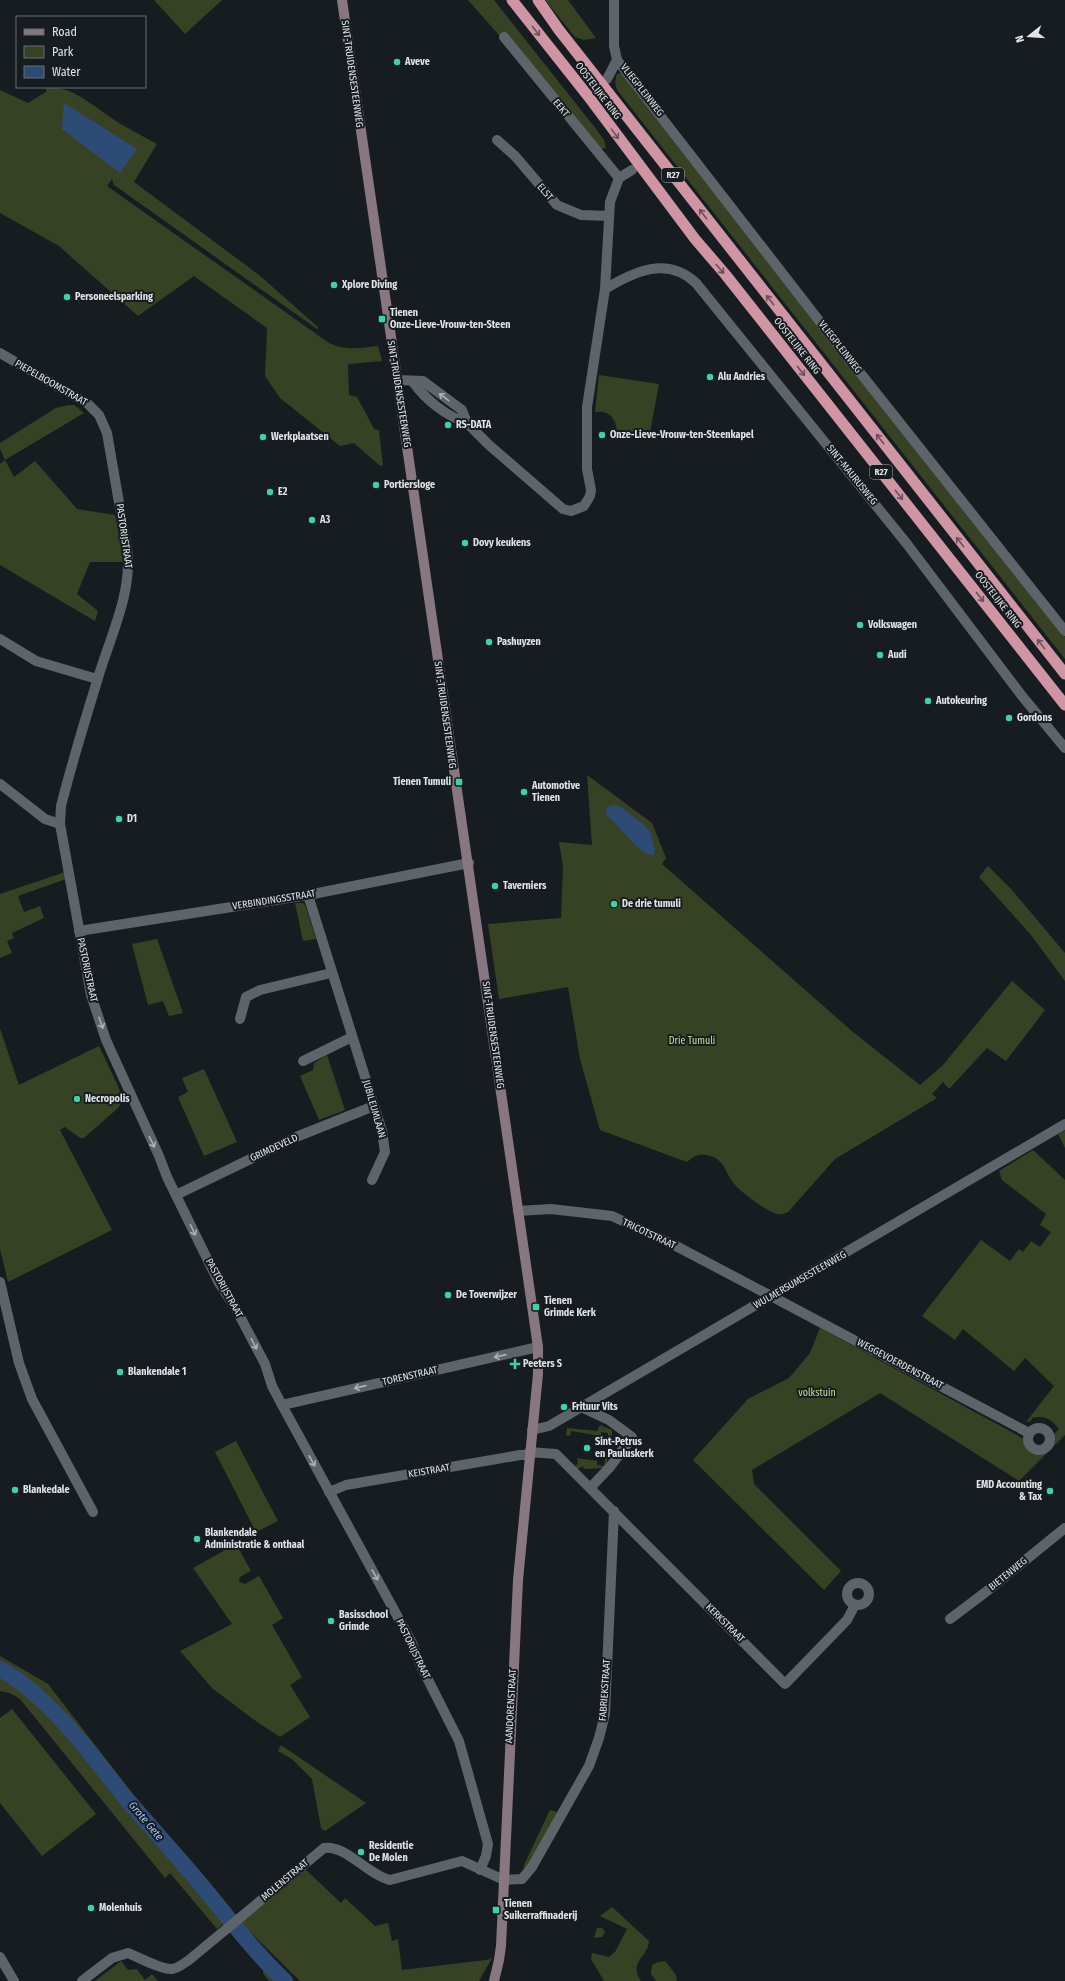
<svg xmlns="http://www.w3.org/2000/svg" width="1065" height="1981" font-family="'Fira Sans Condensed',sans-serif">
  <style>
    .green { fill: #374224 }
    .water { fill: #2e4b75 }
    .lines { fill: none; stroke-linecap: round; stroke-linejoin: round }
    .river { stroke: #2e4b75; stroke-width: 16 }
    .minor { stroke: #5d646a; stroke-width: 10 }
    .tertiary { stroke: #5d646a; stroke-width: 10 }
    .secondary { stroke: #887680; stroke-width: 10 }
    .trunk { stroke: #d095a5; stroke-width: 11 }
    .oneway { stroke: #6a525c }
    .oneway2 { stroke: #acb1b5 }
    .poi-dot { fill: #3bd4a4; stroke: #171c21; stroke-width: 1.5 }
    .labels { text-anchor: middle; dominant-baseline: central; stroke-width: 4; stroke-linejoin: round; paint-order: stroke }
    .shield { fill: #171c21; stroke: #a4a8ac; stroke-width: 1 }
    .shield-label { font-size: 9px; font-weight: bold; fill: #e0e4e7 }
    .poi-label { font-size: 10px; font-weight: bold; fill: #e0e4e7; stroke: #171c21; text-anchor: start }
    .street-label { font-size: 10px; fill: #e0e4e7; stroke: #171c21 }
    .park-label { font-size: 10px; fill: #c1e090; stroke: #171c21 }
    .water-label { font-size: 11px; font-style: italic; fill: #a2c7fd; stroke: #171c21 }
  </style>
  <rect width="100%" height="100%" fill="#171c21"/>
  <!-- green -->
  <g class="green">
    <path d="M154 0H222L185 34Z"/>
    <path d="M468 0H494L596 129 604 140 606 148 600 149Z"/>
    <path d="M545 0H568L596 38 584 40 575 37Z"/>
    <path d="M621 73 1065 637V659L617 90 615 82 617 74Z"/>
    <path d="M47 87C76 87 95 108 119 123 131 130 144 137 157 144L134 182 259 275 319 328 317 329 114 185 112 179 107 186 329 343C346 351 360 348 378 346L382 361 348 364 349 395 357 397 374 429 379 430 383 466 379 465 354 443 340 446 280 398 265 376 267 328 194 276 138 316 59 246 0 213V90L28 103 46 92Z"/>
    <path d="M599 375 659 384 649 438 617 431C615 418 610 410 595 412Z"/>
    <path d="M68 405H74L84 413 5 460 14 477 35 461 77 509 115 515 124 562H90L77 594 98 611 95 621 0 565V464L5 460 0 449V443L56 408Z"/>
    <path d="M587 775 652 823 666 858 662 864 853 1032 920 1085 943 1065 1012 981 1045 1010 1006 1061 987 1048 949 1089 943 1082 932 1094 937 1098 835 1159 788 1212C785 1213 781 1215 777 1214 768 1212 742 1193 736 1186 724 1173 726 1158 706 1155 698 1153 693 1157 687 1162L600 1130 580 1059 568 987 499 999 488 924 561 918 563 866 559 842 592 845Z"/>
    <path d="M988 866 1012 890 1065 953V981L1031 935 979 877Z"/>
    <path d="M65 872 66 879 18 896 24 912 40 906 44 918 12 933 14 938 7 941 12 953 0 958V894Z"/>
    <path d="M295 903H303L305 905 316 939 303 941Z"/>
    <path d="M157 939 183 1013 169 1016 163 1001 148 1005 132 944Z"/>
    <path d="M0 1028 19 1085 99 1046 118 1086 123 1100 118 1108 84 1138H80L65 1127 60 1130 112 1230 8 1282 0 1249Z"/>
    <path d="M327 1055 345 1110 319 1120 300 1076 313 1070 314 1063Z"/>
    <path d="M204 1069 237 1142 204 1156 178 1097 188 1092 182 1078Z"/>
    <path d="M1065 1130V1148L1058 1134Z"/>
    <path d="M1033 1150 1065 1180V1435L1019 1481 880 1393 752 1470 754 1484 841 1571 824 1590 693 1460 748 1399 789 1378 810 1353 820 1328 1017 1435 1023 1439 1029 1451 1038 1454C1049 1451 1056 1446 1054 1434L1059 1429C1051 1419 1045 1415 1032 1418L1031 1421 1026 1422 1054 1386 1025 1358 1014 1371 963 1329 955 1340 922 1316 981 1240 1010 1261 1019 1249 1023 1252 1031 1241 1040 1247 1051 1232 1040 1225 1046 1214 1002 1180 999 1171Z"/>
    <path d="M600 1425 612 1430V1438H608V1433L601 1432V1436L571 1431 570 1436 566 1435 567 1428 597 1431Z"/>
    <path d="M236 1441 278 1521 256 1532 215 1452Z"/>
    <path d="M606 1454H608L607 1463 604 1468 584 1469 583 1466 576 1470 575 1466 578 1464 577 1458 597 1461V1465L604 1466Z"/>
    <path d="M236 1544 251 1571 240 1577 239 1582 245 1584 259 1576 283 1618 272 1625 302 1677 290 1685 310 1717 280 1737 253 1719 212 1688 180 1651 232 1624 193 1568Z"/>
    <path d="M0 1656 48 1684 136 1798 185 1856 176 1862 226 1922 217 1929 170 1873 165 1878 20 1699 10 1693 0 1691Z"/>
    <path d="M12 1709 96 1814 42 1856 0 1803V1718Z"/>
    <path d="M281 1745 366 1803 325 1831 321 1828 312 1779 292 1759 278 1751Z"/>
    <path d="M550 1810 558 1812 527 1868 523 1867Z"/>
    <path d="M306 1870 341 1903 345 1898 375 1926 388 1923 392 1941 398 1939 402 1970 486 1960 492 1958 479 1981H300L241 1923Z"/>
    <path d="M612 1907 649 1941C648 1958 628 1961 641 1981H604L591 1959 592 1953 609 1957 615 1952 627 1929 600 1916Z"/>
    <path d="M597 1928H602L605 1932 602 1937 594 1938Z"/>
    <path d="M121 1961 128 1970 137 1969 145 1980 152 1974 158 1981H95Z"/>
    <path d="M665 1961 676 1975 677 1981H656L651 1974 652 1965 658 1962Z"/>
    <path d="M263 1965 279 1981H269L263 1973Z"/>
  </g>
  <!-- water -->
  <g class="water">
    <path d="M64 103 137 149 120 173 62 129Z"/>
    <path d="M614 805 621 807 645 826 650 831 655 850 653 855C639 856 619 824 606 815L607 807Z"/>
  </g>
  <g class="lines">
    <!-- river -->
    <path class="river" d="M0 1669C47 1694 91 1754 124 1796 146 1822 169 1847 192 1874 223 1910 250 1948 285 1981"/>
    <!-- minor -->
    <g class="minor">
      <path d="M504 37 619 178"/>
      <path d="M617 60 831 336 1065 631"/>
      <path d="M607 79 617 60 614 46V0"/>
      <path d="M497 140 515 156 557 205 581 215 609 216"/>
      <path d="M605 289C635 271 667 256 696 283L907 544 1022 696 1065 748"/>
      <path d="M0 353 88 404 99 415 107 433 127 549C133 592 110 637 98 678 85 720 72 763 61 806L60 824 91 995 106 1040 159 1156 167 1177 219 1283 235 1307 265 1364 272 1386 282 1405 412 1643 419 1662 459 1741 488 1844 486 1856 480 1870"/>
      <path d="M397 380 423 381 462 410 467 423 489 445 563 509 571 511 584 506 590 496 591 490 587 469V407L605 289 610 202 619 178 632 170"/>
      <path d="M413 382C426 400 446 416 467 423"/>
      <path d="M0 639 36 661 97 679"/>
      <path d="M0 784 45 819 60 824"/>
      <path d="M308 895 382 1131 385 1152 372 1180"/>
      <path d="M79 931 308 895 469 863"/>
      <path d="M240 1019 246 997 260 990 331 973"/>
      <path d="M303 1061 352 1037"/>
      <path d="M176 1195 296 1137 374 1106"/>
      <path d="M518 1211 551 1209 612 1216 676 1246 771 1296 1029 1433"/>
      <path d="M0 1282 19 1363 32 1399 93 1512"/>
      <path d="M282 1405 538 1347"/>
      <path d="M581 1407 609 1420 632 1437 610 1467 591 1487"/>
      <circle cx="1039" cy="1439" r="11"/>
      <path d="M532 1430 549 1426 1065 1124"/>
      <path d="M529 1452 556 1454 785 1684 847 1620 855 1605"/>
      <path d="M329 1492 346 1485 520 1455H529"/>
      <circle cx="858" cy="1594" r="11"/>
      <path d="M82 1981 112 1958 128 1953C138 1957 162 1970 172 1969 179 1968 184 1963 189 1960L324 1848C345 1844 368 1875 390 1880L462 1861 504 1880 522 1879 532 1867 589 1766 599 1738 605 1714 614 1511"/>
    </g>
    <!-- tertiary -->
    <g class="tertiary">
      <path d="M950 1619 991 1588 1065 1528"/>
      <path d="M0 1957 14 1981"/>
    </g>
    <!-- secondary -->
    <path class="secondary" d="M342 0 538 1347V1374L518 1580 501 1946 499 1960 494 1981"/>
    <!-- trunk -->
    <g class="trunk">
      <path d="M512 0 588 96 695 239 725 274 1065 705"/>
      <path d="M538 0 559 30 1065 674"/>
    </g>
  </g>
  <!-- one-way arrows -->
  <defs><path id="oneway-shaft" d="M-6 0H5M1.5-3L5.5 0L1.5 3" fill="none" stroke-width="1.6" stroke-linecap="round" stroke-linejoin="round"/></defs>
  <g class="oneway">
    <use href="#oneway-shaft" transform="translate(536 31) rotate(52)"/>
    <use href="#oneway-shaft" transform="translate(615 134) rotate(54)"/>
    <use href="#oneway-shaft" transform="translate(703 214) rotate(-127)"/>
    <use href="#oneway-shaft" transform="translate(720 269) rotate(49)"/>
    <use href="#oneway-shaft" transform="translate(770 300) rotate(-128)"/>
    <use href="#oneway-shaft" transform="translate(801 371) rotate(52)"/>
    <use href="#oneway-shaft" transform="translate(880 439) rotate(-128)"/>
    <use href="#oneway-shaft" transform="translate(899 495) rotate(52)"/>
    <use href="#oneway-shaft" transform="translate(960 542) rotate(-128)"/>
    <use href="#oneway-shaft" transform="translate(980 597) rotate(52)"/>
    <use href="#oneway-shaft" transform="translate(1041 644) rotate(-128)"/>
  </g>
  <g class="oneway2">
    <use href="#oneway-shaft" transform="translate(444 397) rotate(-143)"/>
    <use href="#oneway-shaft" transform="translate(101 1023) rotate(71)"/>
    <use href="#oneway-shaft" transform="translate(152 1142) rotate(64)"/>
    <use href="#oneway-shaft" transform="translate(193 1230) rotate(64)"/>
    <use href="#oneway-shaft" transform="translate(254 1344) rotate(63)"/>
    <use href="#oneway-shaft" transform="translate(500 1356) rotate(167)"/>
    <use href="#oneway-shaft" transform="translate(360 1387) rotate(167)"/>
    <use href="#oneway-shaft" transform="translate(312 1461) rotate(61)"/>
    <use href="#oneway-shaft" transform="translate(375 1575) rotate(61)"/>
  </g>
  <!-- markers -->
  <g class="poi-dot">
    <circle cx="397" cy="62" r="4"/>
    <circle cx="334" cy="285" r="4"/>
    <circle cx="67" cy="297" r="4"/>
    <rect x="378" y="315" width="8" height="8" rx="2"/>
    <circle cx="710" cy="377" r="4"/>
    <circle cx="448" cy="425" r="4"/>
    <circle cx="602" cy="435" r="4"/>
    <circle cx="263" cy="437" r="4"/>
    <circle cx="376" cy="485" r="4"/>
    <circle cx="270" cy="492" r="4"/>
    <circle cx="312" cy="520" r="4"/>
    <circle cx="465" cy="543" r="4"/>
    <circle cx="860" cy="625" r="4"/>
    <circle cx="489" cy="642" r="4"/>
    <circle cx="880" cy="655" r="4"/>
    <circle cx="928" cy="701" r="4"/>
    <circle cx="1009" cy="718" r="4"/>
    <rect x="455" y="778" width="8" height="8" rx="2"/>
    <circle cx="524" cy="792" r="4"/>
    <circle cx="119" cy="819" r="4"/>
    <circle cx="495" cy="886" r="4"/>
    <circle cx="614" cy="904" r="4"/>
    <circle cx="77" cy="1099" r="4"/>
    <circle cx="448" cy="1295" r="4"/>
    <rect x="532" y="1303" width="8" height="8" rx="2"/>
    <path d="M513 1358h4v4h4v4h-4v4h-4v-4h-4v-4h4z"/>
    <circle cx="120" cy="1372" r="4"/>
    <circle cx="564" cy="1407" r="4"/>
    <circle cx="587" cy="1448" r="4"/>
    <circle cx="15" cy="1490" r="4"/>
    <circle cx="1050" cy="1491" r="4"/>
    <circle cx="197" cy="1539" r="4"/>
    <circle cx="331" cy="1621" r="4"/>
    <circle cx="361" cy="1852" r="4"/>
    <circle cx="91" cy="1908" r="4"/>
    <rect x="492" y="1906" width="8" height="8" rx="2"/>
  </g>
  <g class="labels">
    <!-- shield labels -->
    <g class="shield">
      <rect x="662" y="168" width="22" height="14" rx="3"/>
      <rect x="870" y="465" width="22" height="14" rx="3"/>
    </g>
    <g class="shield-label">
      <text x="673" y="175">R27</text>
      <text x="881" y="472">R27</text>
    </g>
    <!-- poi labels -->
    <g class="poi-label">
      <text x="405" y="62">Aveve</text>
      <text x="342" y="285">Xplore Diving</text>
      <text x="75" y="297">Personeelsparking</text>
      <text x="390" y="313">Tienen<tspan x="390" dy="12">Onze-Lieve-Vrouw-ten-Steen</tspan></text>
      <text x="718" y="377">Alu Andries</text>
      <text x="456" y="425">RS-DATA</text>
      <text x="610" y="435">Onze-Lieve-Vrouw-ten-Steenkapel</text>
      <text x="271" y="437">Werkplaatsen</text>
      <text x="384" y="485">Portiersloge</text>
      <text x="278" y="492">E2</text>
      <text x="320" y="520">A3</text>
      <text x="473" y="543">Dovy keukens</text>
      <text x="868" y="625">Volkswagen</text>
      <text x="497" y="642">Pashuyzen</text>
      <text x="888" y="655">Audi</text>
      <text x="936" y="701">Autokeuring</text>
      <text x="1017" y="718">Gordons</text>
      <text x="451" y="782" text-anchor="end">Tienen Tumuli</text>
      <text x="532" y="786">Automotive<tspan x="532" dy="12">Tienen</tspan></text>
      <text x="127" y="819">D1</text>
      <text x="503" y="886">Taverniers</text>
      <text x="622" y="904">De drie tumuli</text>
      <text x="85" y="1099">Necropolis</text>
      <text x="456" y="1295">De Toverwijzer</text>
      <text x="544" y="1301">Tienen<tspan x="544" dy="12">Grimde Kerk</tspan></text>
      <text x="523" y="1364">Peeters S</text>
      <text x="128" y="1372">Blankendale 1</text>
      <text x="572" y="1407">Frituur Vits</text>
      <text x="595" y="1442">Sint-Petrus<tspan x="595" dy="12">en Pauluskerk</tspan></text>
      <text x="1042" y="1485" text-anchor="end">EMD Accounting<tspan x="1042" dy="12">&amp; Tax</tspan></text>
      <text x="23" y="1490">Blankedale</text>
      <text x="205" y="1533">Blankendale<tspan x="205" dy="12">Administratie &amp; onthaal</tspan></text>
      <text x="339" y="1615">Basisschool<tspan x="339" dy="12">Grimde</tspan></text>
      <text x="369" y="1846">Residentie<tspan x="369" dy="12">De Molen</tspan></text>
      <text x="504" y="1904">Tienen<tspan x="504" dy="12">Suikerraffinaderij</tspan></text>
      <text x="99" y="1908">Molenhuis</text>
    </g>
    <!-- street labels -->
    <g class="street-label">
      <text transform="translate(352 74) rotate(82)">SINT-TRUIDENSESTEENWEG</text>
      <text transform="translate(642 90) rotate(52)">VLIEGPLEINWEG</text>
      <text transform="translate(598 91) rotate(53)">OOSTELIJKE RING</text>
      <text transform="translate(561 108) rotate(51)">EEKT</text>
      <text transform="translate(545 192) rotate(49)">ELST</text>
      <text transform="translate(797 346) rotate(52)">OOSTELIJKE RING</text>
      <text transform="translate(840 347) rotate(52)">VLIEGPLEINWEG</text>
      <text transform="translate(51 383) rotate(30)">PIEPELBOOMSTRAAT</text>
      <text transform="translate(399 394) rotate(81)">SINT-TRUIDENSESTEENWEG</text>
      <text transform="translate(852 475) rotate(51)">SINT-MAURUSWEG</text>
      <text transform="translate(124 536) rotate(82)">PASTORIJSTRAAT</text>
      <text transform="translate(998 600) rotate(52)">OOSTELIJKE RING</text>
      <text transform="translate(445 715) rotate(82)">SINT-TRUIDENSESTEENWEG</text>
      <text transform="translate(274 900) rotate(-9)">VERBINDINGSSTRAAT</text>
      <text transform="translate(87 970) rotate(78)">PASTORIJSTRAAT</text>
      <text transform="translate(493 1035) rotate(82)">SINT-TRUIDENSESTEENWEG</text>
      <text transform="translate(374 1109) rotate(74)">JUBILEUMLAAN</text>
      <text transform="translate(274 1148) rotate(-25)">GRIMDEVELD</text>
      <text transform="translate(649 1234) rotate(25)">TRICOTSTRAAT</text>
      <text transform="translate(800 1280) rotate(-30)">WULMERSUMSESTEENWEG</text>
      <text transform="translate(224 1288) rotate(61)">PASTORIJSTRAAT</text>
      <text transform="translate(900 1364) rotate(28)">WEGGEVOERDENSTRAAT</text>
      <text transform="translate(410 1376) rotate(-13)">TORENSTRAAT</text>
      <text transform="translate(429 1471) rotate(-10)">KEISTRAAT</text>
      <text transform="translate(1008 1574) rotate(-39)">BIETENWEG</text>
      <text transform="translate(725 1623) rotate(45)">KERKSTRAAT</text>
      <text transform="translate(413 1649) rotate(64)">PASTORIJSTRAAT</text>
      <text transform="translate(605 1690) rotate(-86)">FABRIEKSTRAAT</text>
      <text transform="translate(511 1706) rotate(-87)">AANDORENSTRAAT</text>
      <text transform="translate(285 1880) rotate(-40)">MOLENSTRAAT</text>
    </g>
    <!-- park labels -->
    <g class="park-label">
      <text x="692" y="1041">Drie Tumuli</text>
      <text x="817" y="1393">volkstuin</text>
    </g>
    <!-- water labels -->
    <g class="water-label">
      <text transform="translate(146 1821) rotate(50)">Grote Gete</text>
    </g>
  </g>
  <!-- legend -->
  <rect x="16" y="16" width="130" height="72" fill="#171c21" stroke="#676c70"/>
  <rect x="24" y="29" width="20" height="6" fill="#887680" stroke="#676c70"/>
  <text x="52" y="36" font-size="12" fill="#e0e4e7">Road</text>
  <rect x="24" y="46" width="20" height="12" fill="#374224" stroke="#676c70"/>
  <text x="52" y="56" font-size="12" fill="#e0e4e7">Park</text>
  <rect x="24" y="66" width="20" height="12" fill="#2e4b75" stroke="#676c70"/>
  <text x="52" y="76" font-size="12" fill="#e0e4e7">Water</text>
  <!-- north arrow -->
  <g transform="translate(1029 36) rotate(253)" stroke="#171c21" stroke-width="3" paint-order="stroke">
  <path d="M0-3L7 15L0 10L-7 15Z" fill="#e0e4e7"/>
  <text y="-6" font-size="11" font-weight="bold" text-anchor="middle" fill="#e0e4e7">N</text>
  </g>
</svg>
